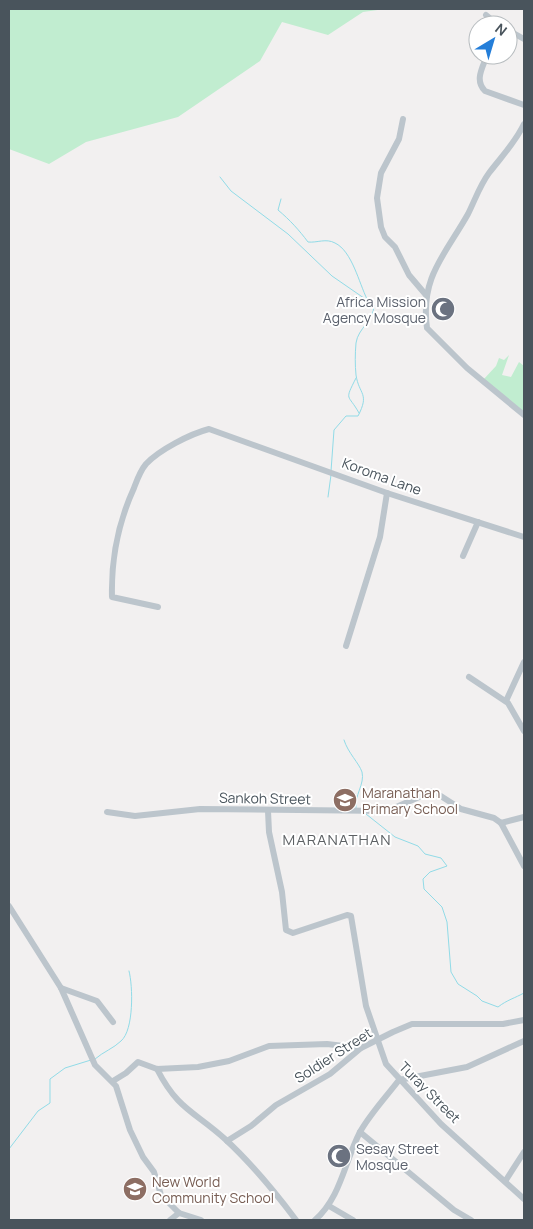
<svg xmlns="http://www.w3.org/2000/svg" width="533" height="1229" font-family="Manrope,sans-serif">
  <style>
    .green { fill: #c1edd0 }
    .lines { fill: none; stroke-linecap: round; stroke-linejoin: round }
    .stream { stroke: #91dbe7; stroke-width: 1 }
    .minor { stroke: #bcc5cc; stroke-width: 6 }
    .labels { text-anchor: middle; dominant-baseline: central; stroke-width: 4; stroke-linejoin: round; paint-order: stroke }
    .worship-label { font-size: 14px; fill: #5b616d; stroke: #fff; text-anchor: end }
    .street-label { font-size: 14px; fill: #49545c; stroke: #fff }
    .education-label { font-size: 14px; fill: #785e54; stroke: #fff; text-anchor: start }
    .neighbourhood-label { font-size: 15px; letter-spacing: 1px; fill: #5d6164; stroke: #fff }
  </style>
  <rect width="100%" height="100%" fill="#f2f0f0"/>
  <!-- green -->
  <g class="green">
    <path d="M9 9H385L363 12 328 35 282 22 260 61 178 117 86 142 49 164 9 149Z"/>
    <path d="M509 355 502 375 511 377 519 362 524 366V413L483 380 496 366 499 358 504 360Z"/>
  </g>
  <g class="lines">
    <!-- stream -->
    <g class="stream">
      <path d="M220 177 231 191 288 234 332 276 374 305C374 321 358 328 356 343 355 354 355 365 356 375 359 395 370 393 358 416H346L334 430 331 471"/>
      <path d="M281 199 278 210C290 220 299 230 308 242 317 243 326 238 335 243 352 251 359 283 367 299"/>
      <path d="M356 378C344 402 348 393 359 413"/>
      <path d="M328 497 331 475"/>
      <path d="M344 740C348 753 359 763 362 772 365 784 354 796 356 808"/>
      <path d="M366 814 395 837 418 846 425 854 441 858 447 866 430 872 423 879 424 889 442 907 447 922 451 972 458 984 477 996 482 1001 498 1007C507 1000 515 998 524 993"/>
      <path d="M95 1059C103 1052 114 1048 121 1041 134 1030 133 986 129 971"/>
      <path d="M9 1149 38 1111 50 1103V1079L65 1068 91 1060"/>
    </g>
    <!-- minor -->
    <g class="minor">
      <path d="M486 15 498 25"/>
      <path d="M508 30 524 39"/>
      <path d="M487 55C483 67 474 80 485 91L524 105"/>
      <path d="M403 119 399 139 381 173 377 198 381 227 385 237 395 247 409 275 426 295"/>
      <path d="M524 124C515 143 502 156 489 173 480 185 475 200 468 214 445 255 420 277 427 328L467 368 524 415"/>
      <path d="M463 556 478 522"/>
      <path d="M158 607 112 597C111 558 118 523 134 488 137 480 140 471 146 464 159 450 190 434 209 429L387 493 524 537"/>
      <path d="M346 646 380 537 387 493"/>
      <path d="M469 677 508 703 524 731"/>
      <path d="M506 701 524 662"/>
      <path d="M268 811 269 832 282 892 286 930 293 933 347 915 351 916 366 1006 386 1064 441 1124 524 1199"/>
      <path d="M107 812 135 816 200 809 387 811 433 791 461 809 494 818 501 823"/>
      <path d="M501 823 524 866"/>
      <path d="M501 823 524 817"/>
      <path d="M9 906 61 988 95 1065 116 1086 130 1130 143 1157 154 1172 161 1195 179 1213 201 1220"/>
      <path d="M61 988 97 1001 113 1022"/>
      <path d="M157 1069C178 1110 194 1111 225 1139 251 1163 275 1192 296 1220"/>
      <path d="M113 1081 126 1073 138 1062 157 1069 198 1067 229 1061 269 1046 327 1044 361 1048"/>
      <path d="M360 1132 454 1210 471 1220"/>
      <path d="M227 1141 251 1126 276 1105 330 1074 361 1048 393 1032 412 1024H503L524 1020"/>
      <path d="M506 1180 524 1152"/>
      <path d="M329 1206 353 1220"/>
      <path d="M170 1220 179 1213"/>
      <path d="M315 1220C341 1197 344 1163 360 1132 370 1114 386 1097 399 1080L467 1067 524 1041"/>
    </g>
  </g>
  <!-- icons -->
  <defs>
    <g id="mosque-disc" transform="scale(1.25)"><circle r="9.5" fill="#6b7280" stroke="#fff"/><path d="M3.5-4.9A6 6 0 1 0 3.5 4.9A5 5 0 1 1 3.5-4.9Z" fill="#fff"/></g>
    <g id="school-disc" transform="scale(1.25)"><circle r="9.5" fill="#8d6e63" stroke="#fff"/><path d="M0-5L7-2L0 1L-7-2ZM-4 1L0 2.5L4 1V4Q0 6-4 4Z" fill="#fff"/></g>
  </defs>
  <g fill-rule="evenodd">
    <use href="#mosque-disc" x="443" y="309"/>
    <use href="#school-disc" x="345" y="800"/>
    <use href="#mosque-disc" x="339" y="1156"/>
    <use href="#school-disc" x="135" y="1189"/>
  </g>
  <g class="labels">
    <!-- worship labels -->
    <g class="worship-label">
      <text x="426" y="301">Africa Mission<tspan x="426" dy="16">Agency Mosque</tspan></text>
      <text x="356" y="1148" text-anchor="start">Sesay Street<tspan x="356" dy="16">Mosque</tspan></text>
    </g>
    <!-- street labels -->
    <g class="street-label">
      <text transform="translate(382 476) rotate(20)">Koroma Lane</text>
      <text transform="translate(265 798) rotate(1)">Sankoh Street</text>
      <text transform="translate(333 1055) rotate(-33)">Soldier Street</text>
      <text transform="translate(430 1092) rotate(45)">Turay Street</text>
    </g>
    <!-- education labels -->
    <g class="education-label">
      <text x="362" y="792">Maranathan<tspan x="362" dy="16">Primary School</tspan></text>
      <text x="152" y="1181">New World<tspan x="152" dy="16">Community School</tspan></text>
    </g>
    <!-- neighbourhood labels -->
    <g class="neighbourhood-label">
      <text x="337" y="839">MARANATHAN</text>
    </g>
  </g>
  <!-- border -->
  <rect width="533" height="1229" fill="none" stroke="#49545c" stroke-width="20"/>
  <!-- north arrow -->
  <g transform="translate(493 40) rotate(38)"><circle r="24" fill="#ffffff" stroke="#b6bbbe"/>
  <path d="M0-4L9 19L0 12L-9 19Z" fill="#247ed9"/>
  <text y="-8" font-size="14" font-weight="bold" text-anchor="middle" fill="#49545c">N</text>
  </g>
</svg>
